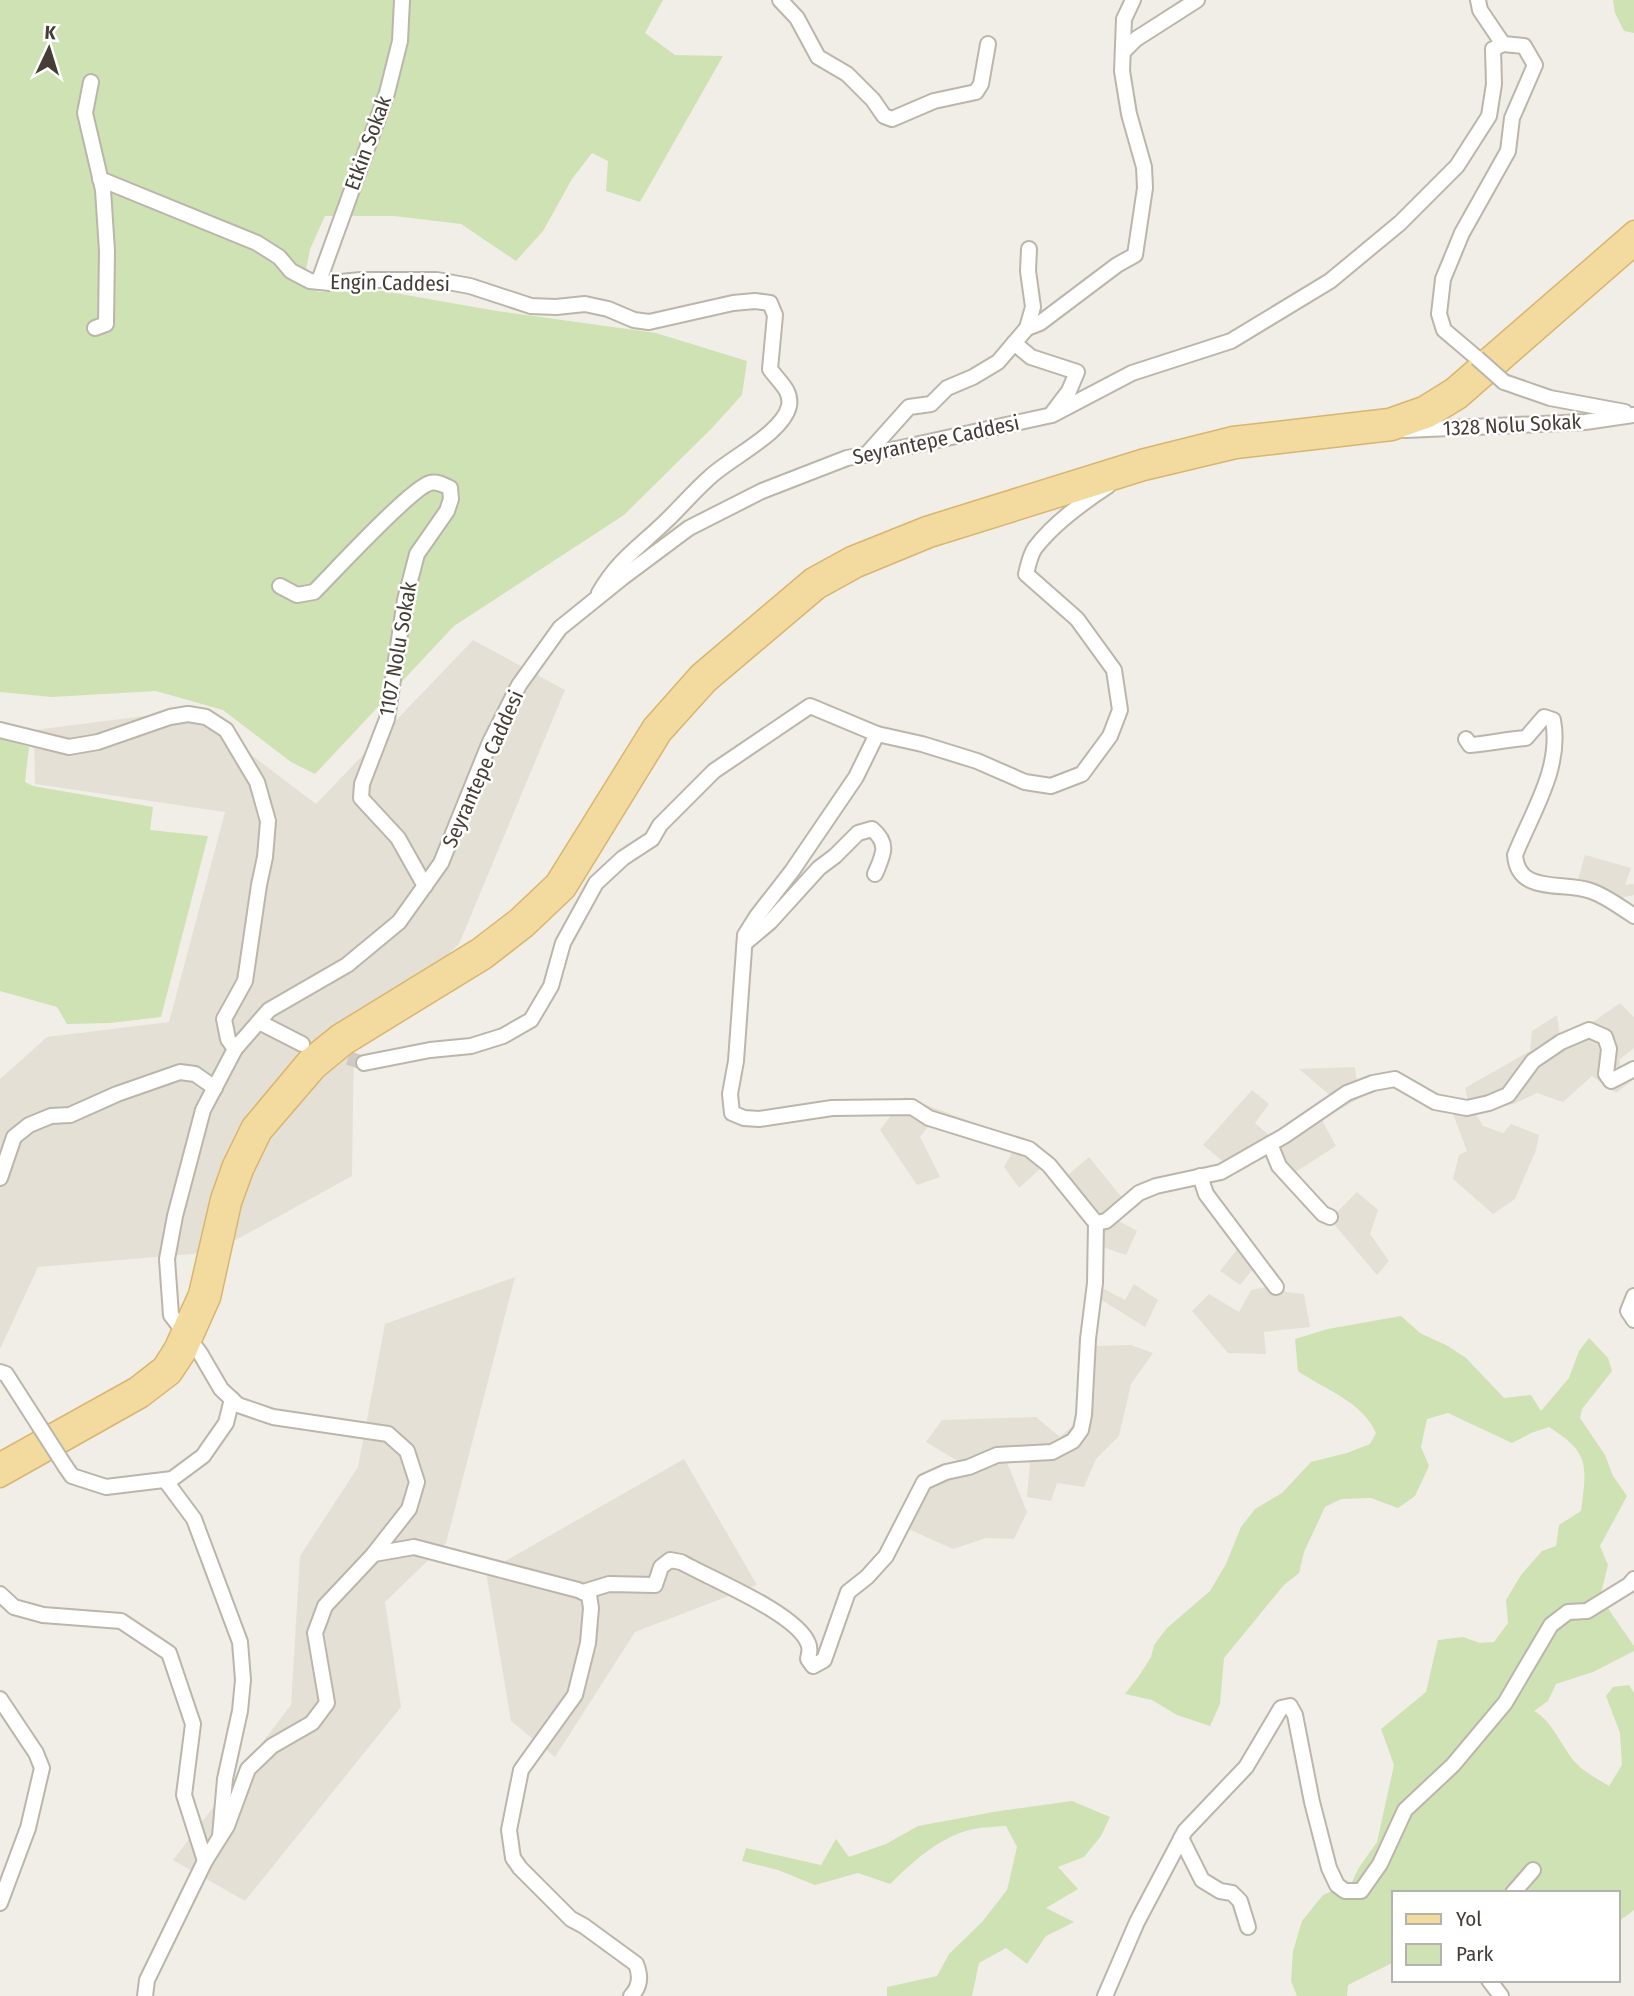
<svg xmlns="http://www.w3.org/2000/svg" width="1634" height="1996" font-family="'Fira Sans Condensed',sans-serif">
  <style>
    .residential { fill: #e5e0d5 }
    .green { fill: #cee2b3 }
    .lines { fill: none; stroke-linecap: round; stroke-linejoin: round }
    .minor-tunnel { stroke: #cecbc4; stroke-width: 14; stroke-dasharray: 14 7; stroke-linecap: butt }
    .minor-casing { stroke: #bcb5aa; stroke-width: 18 }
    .major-casing { stroke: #d7b66f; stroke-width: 21 }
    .minor { stroke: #fff; stroke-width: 14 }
    .major { stroke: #f3da9e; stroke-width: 18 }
    .minor-bridge-casing { stroke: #bcb5aa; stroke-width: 18; stroke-linecap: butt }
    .minor-bridge { stroke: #fff; stroke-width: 14 }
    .labels { text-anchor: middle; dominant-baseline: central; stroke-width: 5; stroke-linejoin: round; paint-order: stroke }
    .street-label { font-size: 21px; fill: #443e36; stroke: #fff }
  </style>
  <rect width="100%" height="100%" fill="#f1eee7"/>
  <!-- residential -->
  <g class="residential">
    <path d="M473 640 565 690 459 944 354 1039 352 1176 214 1252 38 1267 0 1349V1079L47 1037 169 1022 225 812 35 784 34 730 192 710 316 804Z"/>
    <path d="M1585 855 1631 868 1625 885 1634 884V895L1620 898 1634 907V923L1609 908 1574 894Z"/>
    <path d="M1620 1003 1634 1017V1048L1620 1059V1069L1634 1062V1079L1616 1093 1592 1076 1563 1102 1537 1093 1514 1104 1475 1113 1483 1126 1503 1133 1511 1124 1539 1135 1536 1150 1515 1199 1493 1214 1453 1179 1459 1155 1467 1151 1453 1114 1435 1109 1396 1088 1373 1090 1322 1120 1336 1146 1294 1173 1324 1207 1336 1213 1357 1192 1378 1210 1370 1234 1389 1261 1377 1275 1333 1223 1319 1218 1265 1158 1210 1182 1235 1223 1261 1254 1286 1292 1304 1294 1310 1327 1264 1332 1266 1354 1228 1353 1192 1311 1209 1294 1239 1312 1251 1290 1267 1287 1253 1269 1240 1285 1220 1271 1239 1247 1199 1196 1196 1184 1143 1197 1119 1221 1137 1231 1126 1255 1100 1246 1102 1288 1125 1300 1134 1284 1158 1300 1145 1327 1100 1299 1095 1346 1131 1345 1153 1353 1131 1384 1119 1436 1096 1459 1084 1487 1057 1483 1051 1501 1027 1497 1030 1463 1006 1460 1027 1512 1014 1539 986 1538 953 1549 906 1528 902 1505 920 1474 961 1463 926 1442 942 1420 1036 1417 1060 1437 1077 1422 1091 1285V1230L1053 1178 1041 1168 1019 1188 1004 1167 1013 1151 931 1123 920 1137 940 1177 917 1185 880 1130 905 1097 1037 1146 1068 1175 1089 1157 1123 1199 1226 1164 1203 1145 1252 1090 1269 1104 1255 1123 1271 1137 1332 1097 1299 1069 1355 1067 1357 1083 1400 1072 1440 1098 1468 1101 1465 1088 1530 1051 1532 1031 1557 1015 1560 1036 1593 1022Z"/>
    <path d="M515 1277 446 1543 385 1602 401 1707 245 1901 173 1860 291 1705 300 1556 358 1467 385 1324Z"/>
    <path d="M684 1459 757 1585 635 1632 555 1757 511 1721 486 1572Z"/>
  </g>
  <!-- green -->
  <g class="green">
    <path d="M0 0H663L645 33 675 55 723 56 640 202 606 191 608 161 592 153 572 179 543 231 516 261 461 224 394 216H325L310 249 303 286 319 292 383 291 497 311 656 333 747 361 742 395 712 428 624 515 454 626 315 774 291 762 223 710 156 691 52 697 0 692Z"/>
    <path d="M1613 0H1634V33L1624 31 1615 13Z"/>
    <path d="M0 738 29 747 25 782 33 786 153 807 150 830 208 836 161 1017 110 1023 67 1024 57 1007 0 991Z"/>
    <path d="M1401 1316 1420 1333 1448 1346 1466 1358 1504 1398 1531 1395 1541 1411 1569 1378 1579 1351 1589 1338 1608 1358 1612 1371 1582 1409 1580 1418 1605 1455 1613 1476 1627 1496 1600 1546 1608 1565 1600 1597 1634 1646V1651L1593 1672 1556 1684 1548 1701 1534 1711C1553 1721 1561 1747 1576 1763 1585 1773 1598 1779 1609 1786L1622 1765 1620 1733 1606 1696 1613 1687 1629 1685 1634 1693V1910L1618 1922V1893H1394V1962L1348 1985 1347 1996H1297L1291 1981 1293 1951 1302 1921 1323 1895 1352 1882 1358 1869 1377 1842 1394 1765 1381 1729 1426 1692 1438 1640 1463 1637 1480 1643 1494 1642 1508 1623 1506 1600 1521 1575 1542 1551 1556 1546 1559 1525 1581 1511C1587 1465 1590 1453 1549 1427L1531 1433 1512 1443 1448 1413 1427 1419 1421 1447 1429 1466 1415 1496 1398 1508 1371 1498 1341 1499 1325 1507 1304 1552 1299 1573 1284 1585 1224 1658 1220 1704 1210 1726 1177 1715 1152 1700 1125 1694 1139 1676 1151 1657 1154 1645 1167 1628 1210 1591 1226 1564 1241 1527 1255 1509 1282 1493 1311 1462 1347 1453 1370 1444 1376 1433C1362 1401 1325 1390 1298 1371L1295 1339 1328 1329Z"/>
    <path d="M1072 1801 1110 1817 1101 1836 1084 1857 1058 1867 1078 1889 1046 1908 1074 1922 1046 1936 1027 1964 1006 1948 979 1963 972 1996H887V1987L937 1976 949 1954 982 1922 1007 1890 1017 1847 1006 1826C995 1827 983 1827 973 1829 939 1837 914 1861 890 1884L858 1873 815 1885 778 1870 742 1861 746 1848 821 1865 836 1839 849 1857 886 1844 918 1826 999 1811Z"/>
  </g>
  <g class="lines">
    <!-- minor-tunnel -->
    <path class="minor-tunnel" d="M328 1052 364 1063"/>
    <!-- minor casing -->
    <g class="minor-casing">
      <g id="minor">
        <path d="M780 0 797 18 818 57 847 74 873 100 884 116 892 119 934 101 976 92 981 84 988 44"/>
        <path d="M1478 0 1480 10 1503 44"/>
        <path d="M1124 51 1136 39 1197 0"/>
        <path d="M91 82 85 113 103 190 107 251 106 324 95 328"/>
        <path d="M100 179 257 243 279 257 291 271 310 281 330 283 361 280H437L470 286 531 306 556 307 585 304 608 309 634 320 649 322 733 303 755 301 770 303 775 315 770 369C778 381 792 390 789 406 783 433 730 458 710 477 694 491 680 508 664 523 638 548 618 560 599 593"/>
        <path d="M317 281 320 278 387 93 400 41 402 0"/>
        <path d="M1027 328 1040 323 1117 265 1135 255 1145 188 1144 167 1129 114 1122 71 1124 19 1133 0"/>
        <path d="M1014 343 1031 357 1077 372 1069 391 1053 412"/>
        <path d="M1504 382 1550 398 1625 412"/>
        <path d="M1405 430 1585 422 1634 415"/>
        <path d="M866 455 909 407 931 404 947 388 973 377 998 362 1027 328 1033 307 1028 271 1029 249"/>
        <path d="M280 586 297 595 314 592C333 573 411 488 430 483 437 481 444 485 450 488L451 499 447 511 417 554 405 600 387 719 362 784 361 798 398 838 425 886"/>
        <path d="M0 730 69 747 98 742 170 717 188 714 206 717 226 730 257 782 268 821 265 857 259 885 245 981 224 1019 228 1039 235 1049"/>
        <path d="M877 734 856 777 792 871 757 916 745 935 736 1061 730 1094 732 1113 744 1118 759 1119 832 1108 912 1107 929 1118 1029 1149 1049 1165 1096 1223 1106 1221 1139 1193 1156 1186 1221 1172 1284 1136 1347 1093 1373 1083 1395 1079 1435 1102 1467 1108 1489 1103 1508 1095 1533 1061 1561 1042 1589 1030 1605 1037 1609 1049 1606 1074 1611 1081 1634 1069"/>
        <path d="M1466 739 1470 745C1488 744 1507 739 1526 738L1544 717 1553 720C1562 768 1532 812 1515 855 1518 895 1563 881 1591 891 1606 896 1620 907 1634 916"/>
        <path d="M745 943 770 922 819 868 835 856 858 833 872 829C890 844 883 855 875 874"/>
        <path d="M259 1022 302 1044"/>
        <path d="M364 1063 430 1050 471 1046 503 1036 531 1020 551 986 563 943 596 883 623 858 652 839 660 825 714 771 810 706 877 734 922 744 977 761 1025 782 1051 786 1082 774 1110 736 1120 710 1114 670 1077 619 1026 574C1028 566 1030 555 1035 548 1054 523 1082 503 1108 486"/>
        <path d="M1270 1144 1279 1166 1323 1214 1330 1217"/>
        <path d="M1200 1176 1206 1194 1276 1287"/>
        <path d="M0 1178 14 1137 29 1125 51 1116 70 1115 117 1094 180 1072 195 1074 215 1088"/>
        <path d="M1634 1296 1628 1311 1634 1320"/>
        <path d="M0 1372 6 1374 40 1427"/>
        <path d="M65 1466 72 1476 106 1487 172 1479 203 1456 226 1423 232 1399"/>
        <path d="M165 1480 194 1519 240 1642 243 1680 240 1711 225 1779 220 1836"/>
        <path d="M374 1554 414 1547 578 1590 589 1595 591 1608 588 1643 575 1695 521 1770 509 1830 513 1858 520 1868 571 1919 584 1926 636 1964C641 1976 640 1987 631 1996"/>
        <path d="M583 1592 609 1584 655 1585 661 1567 670 1560 681 1562C711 1579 796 1613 808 1643 811 1649 809 1653 808 1659L813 1666 824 1660 848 1592 867 1577 886 1556 924 1482 946 1472 969 1467 997 1455 1052 1452 1073 1441 1081 1430 1084 1415 1088 1339 1095 1283 1096 1223"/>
        <path d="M0 1594 14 1607 43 1615 121 1621 169 1653 193 1724 184 1795 205 1861"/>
        <path d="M0 1699 36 1753 42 1768 28 1828 0 1903"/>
        <path d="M1181 1838 1202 1880 1220 1891 1232 1893 1240 1901 1248 1927"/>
        <path d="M1513 1893 1533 1870"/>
        <path d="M1489 1980 1501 1996"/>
        <path d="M145 1996 147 1980 205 1861 227 1826 248 1769 272 1746 312 1723 327 1703 315 1633 325 1606 372 1556 409 1509 417 1482 407 1451 388 1434 273 1417 238 1405 221 1389 200 1353 171 1315 167 1259 175 1216 203 1110 235 1049 269 1010 347 965 399 922 441 863 490 742 519 685 560 628 622 578 689 528 762 491 847 458 901 448 1052 415 1132 373 1231 341 1330 281 1400 223 1457 166 1489 116 1494 84 1493 49 1503 44 1524 46 1535 65 1512 118 1508 151 1462 233 1443 279 1439 314 1444 330 1477 358"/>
        <path d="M1105 1996 1137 1922 1185 1831 1246 1767 1281 1708 1290 1706 1295 1715 1312 1802 1329 1868 1337 1885 1345 1891H1361L1380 1864 1405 1810 1453 1765 1505 1703 1551 1625 1568 1612 1587 1611 1629 1585 1634 1579"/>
      </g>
    </g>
    <!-- major casing -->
    <g class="major-casing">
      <g id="major">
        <path d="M0 1462 135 1387 162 1366 174 1347 198 1294 220 1199 232 1165 251 1126 307 1059 338 1034 478 948 517 918 555 882 652 726 699 673 811 578 851 556 926 526 1141 459 1233 436 1389 418 1423 406 1452 388 1634 230"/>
        <path d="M0 1478 142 1398 172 1375 186 1354 211 1298 232 1203 244 1170 262 1133 317 1069 346 1045 486 959 526 928 566 890 662 734 708 683 819 589 857 568 930 538 1144 471 1236 449 1392 431 1429 418 1460 399 1634 247"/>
      </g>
    </g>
    <!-- minor -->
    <use href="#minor" class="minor"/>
    <!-- major -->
    <use href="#major" class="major"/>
    <!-- minor-bridge casing -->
    <g class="minor-bridge-casing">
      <g id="minor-bridge">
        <path d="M1477 358 1504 382"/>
        <path d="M40 1427 65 1466"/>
      </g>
    </g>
    <!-- minor-bridge -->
    <use href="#minor-bridge" class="minor-bridge"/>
  </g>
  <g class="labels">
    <!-- street labels -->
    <g class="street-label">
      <text transform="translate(368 143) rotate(-70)">Etkin Sokak</text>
      <text transform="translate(390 283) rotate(1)">Engin Caddesi</text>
      <text transform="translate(1512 425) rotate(-3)">1328 Nolu Sokak</text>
      <text transform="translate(936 440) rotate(-12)">Seyrantepe Caddesi</text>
      <text transform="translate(398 649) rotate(-80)">1107 Nolu Sokak</text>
      <text transform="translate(483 769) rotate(-66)">Seyrantepe Caddesi</text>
    </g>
  </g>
  <!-- legend -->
  <rect x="1392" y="1891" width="228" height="91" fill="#ffffff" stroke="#b4b2af" stroke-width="2"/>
  <rect x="1406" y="1914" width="35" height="10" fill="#f3da9e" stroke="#b4b2af" stroke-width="2"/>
  <text x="1456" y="1926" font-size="21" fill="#443e36">Yol</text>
  <rect x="1406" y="1944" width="35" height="21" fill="#cee2b3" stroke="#b4b2af" stroke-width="2"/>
  <text x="1456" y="1961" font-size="21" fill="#443e36">Park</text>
  <!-- north arrow -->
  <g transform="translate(49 49) rotate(4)" stroke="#ffffff" stroke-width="5" paint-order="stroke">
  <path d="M0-5L12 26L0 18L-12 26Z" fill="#443e36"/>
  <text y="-10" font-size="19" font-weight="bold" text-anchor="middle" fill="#443e36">K</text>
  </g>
</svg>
